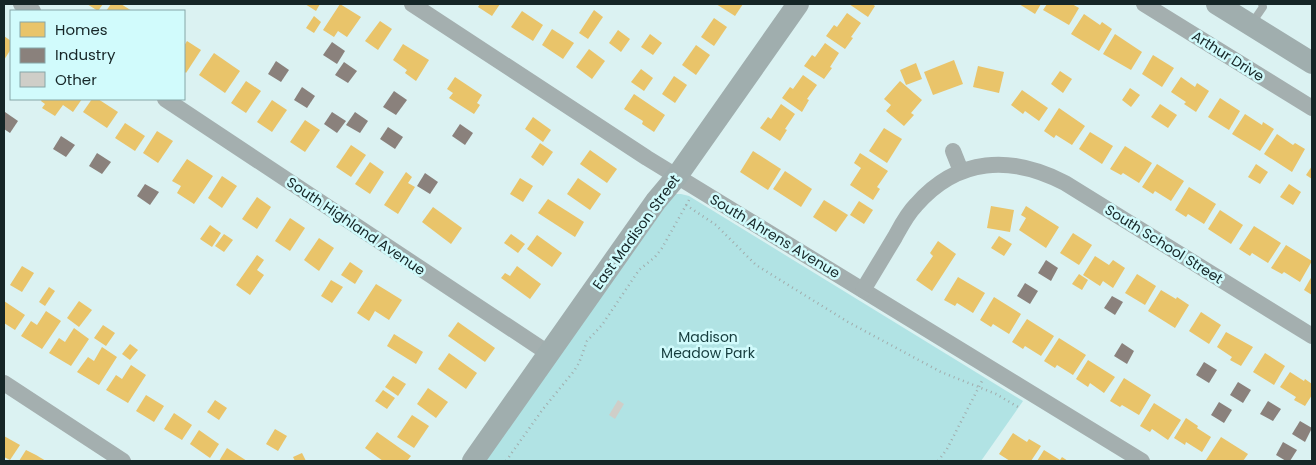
<svg xmlns="http://www.w3.org/2000/svg" width="1316" height="465" font-family="Poppins,sans-serif">
  <style>
    .green { fill: #b1e3e4 }
    .homes { fill: #e9c46a }
    .industry { fill: #8a817c }
    .building { fill: #cfcec8 }
    .lines { fill: none; stroke-linecap: round; stroke-linejoin: round }
    .path { stroke: #a1acac; stroke-width: 2.5; stroke-dasharray: 1 4; stroke-linecap: butt }
    .lane { stroke: #a4afaf; stroke-width: 8 }
    .street { stroke: #a4afaf; stroke-width: 16 }
    .secondary { stroke: #a0aeae; stroke-width: 22 }
    .labels { text-anchor: middle; dominant-baseline: central; stroke-width: 5; stroke-linejoin: round; paint-order: stroke }
    .street-label { font-size: 14px; fill: #162627; stroke: #d1fbfc }
    .park-label { font-size: 14px; fill: #153c3d; stroke: #d1fbfc }
  </style>
  <rect width="100%" height="100%" fill="#dbf2f2"/>
  <!-- green -->
  <path class="green" d="M674 194H681L689 196 1023 401 981 461H484Z"/>
  <!-- homes -->
  <g class="homes">
    <path d="M87 4H103L98 11Z"/>
    <path d="M111 4H121L132 11H106Z"/>
    <path d="M305 4H320L316 11Z"/>
    <path d="M340 4 361 17 347 37 338 31 334 37 323 30Z"/>
    <path d="M480 4H500L492 16 478 7Z"/>
    <path d="M716 4H743L735 16Z"/>
    <path d="M849 4H872L875 6 868 17Z"/>
    <path d="M1019 4H1041L1035 14Z"/>
    <path d="M1047 4H1072L1079 8 1069 25 1043 10Z"/>
    <path d="M594 10 603 17 588 39 579 33Z"/>
    <path d="M522 11 543 25 533 41 511 27Z"/>
    <path d="M847 13 861 23 851 37 853 38 845 49 826 36 834 25 837 27Z"/>
    <path d="M1084 14 1100 25 1102 22 1112 29 1099 51 1071 34Z"/>
    <path d="M314 16 321 22 314 33 306 28Z"/>
    <path d="M714 18 727 27 714 46 701 37Z"/>
    <path d="M380 21 392 29 378 50 365 41Z"/>
    <path d="M552 29 574 43 563 59 542 45Z"/>
    <path d="M618 30 630 39 621 52 609 43Z"/>
    <path d="M650 34 662 43 653 55 641 47Z"/>
    <path d="M1115 34 1142 52 1131 70 1103 54Z"/>
    <path d="M4 36 11 41V49L4 60Z"/>
    <path d="M187 41 201 50 186 73 184 71V46Z"/>
    <path d="M825 43 839 53 830 67 832 68 824 79 804 66 812 55 815 57Z"/>
    <path d="M403 44 429 60 416 81 405 73 407 70 393 60Z"/>
    <path d="M696 45 710 55 696 75 682 65Z"/>
    <path d="M589 49 605 61 592 79 576 67Z"/>
    <path d="M214 53 240 71 225 93 199 75Z"/>
    <path d="M1153 55 1174 68 1162 87 1142 74Z"/>
    <path d="M954 60 963 84 933 95 924 72Z"/>
    <path d="M916 63 922 79 906 85 900 70Z"/>
    <path d="M978 66 1004 72 999 93 973 87Z"/>
    <path d="M641 69 653 78 644 91 631 82Z"/>
    <path d="M1060 71 1072 79 1063 93 1051 84Z"/>
    <path d="M803 75 817 85 807 99 809 100 802 112 782 98 790 87 793 89Z"/>
    <path d="M674 76 687 85 675 103 662 94Z"/>
    <path d="M455 77 482 95 477 103 480 105 474 114 449 98 453 93 447 89Z"/>
    <path d="M1181 77 1195 87 1197 83 1209 91 1196 112 1184 104 1186 102 1171 92Z"/>
    <path d="M246 81 261 91 246 113 231 103Z"/>
    <path d="M900 81 922 100 911 113 914 115 904 126 886 111 891 105 884 99Z"/>
    <path d="M1130 88 1140 95 1131 107 1122 100Z"/>
    <path d="M1022 90 1048 108 1039 121 1025 111 1023 114 1011 105Z"/>
    <path d="M634 94 665 115 654 132 642 124 643 121 624 109Z"/>
    <path d="M1220 98 1240 111 1229 130 1208 117Z"/>
    <path d="M42 99H82L73 112 63 105 55 116 42 108 45 104 41 101Z"/>
    <path d="M92 99H98L118 112 107 128 83 112Z"/>
    <path d="M272 100 287 110 272 132 257 122Z"/>
    <path d="M781 104 795 114 785 129 787 130 780 141 760 128 768 117 771 119Z"/>
    <path d="M1160 104 1177 115 1168 128 1151 117Z"/>
    <path d="M1059 108 1085 126 1072 145 1056 135 1054 138 1044 131Z"/>
    <path d="M1245 114 1262 125 1263 122 1274 129 1260 151 1232 134Z"/>
    <path d="M533 117 551 130 543 142 525 129Z"/>
    <path d="M305 120 320 130 305 152 290 142Z"/>
    <path d="M125 123 145 136 135 151 115 138Z"/>
    <path d="M884 128 902 139 887 163 869 151Z"/>
    <path d="M157 131 173 141 158 163 143 153Z"/>
    <path d="M1090 132 1113 146 1102 164 1079 149Z"/>
    <path d="M1277 134 1293 145 1295 143 1305 149 1292 172 1264 154Z"/>
    <path d="M540 143 553 152 543 166 531 157Z"/>
    <path d="M351 145 366 155 351 177 336 167Z"/>
    <path d="M1125 146 1152 163 1139 183 1123 173 1121 175 1110 169Z"/>
    <path d="M590 150 617 169 607 183 580 164Z"/>
    <path d="M753 151 781 169 768 190 740 172Z"/>
    <path d="M860 153 888 171 877 187 880 189 873 200 850 185 861 168 854 163Z"/>
    <path d="M187 159 213 176 194 204 177 193 181 186 172 181Z"/>
    <path d="M370 162 384 172 370 194 355 184Z"/>
    <path d="M1157 164 1184 181 1171 201 1155 191 1153 194 1142 187Z"/>
    <path d="M1256 164 1268 172 1260 184 1248 177Z"/>
    <path d="M1312 166V179L1306 175Z"/>
    <path d="M785 171 812 189 801 207 773 189Z"/>
    <path d="M406 172 412 177 408 183 415 187 398 214 384 205Z"/>
    <path d="M222 176 237 186 222 208 208 198Z"/>
    <path d="M520 178 533 186 523 202 510 194Z"/>
    <path d="M578 178 601 194 590 210 567 194Z"/>
    <path d="M1289 184 1301 192 1293 205 1280 197Z"/>
    <path d="M1189 187 1216 204 1204 224 1188 214 1186 217 1175 210Z"/>
    <path d="M257 197 271 207 257 229 242 219Z"/>
    <path d="M548 199 584 222 575 237 538 213Z"/>
    <path d="M824 200 848 215 836 232 813 217Z"/>
    <path d="M859 201 873 210 864 224 850 215Z"/>
    <path d="M991 206 1014 210 1010 232 987 228Z"/>
    <path d="M1026 206 1059 227 1046 248 1019 230 1026 218 1021 215Z"/>
    <path d="M433 207 462 228 451 244 422 222Z"/>
    <path d="M1220 210 1243 225 1231 244 1208 229Z"/>
    <path d="M290 218 305 228 290 251 275 241Z"/>
    <path d="M210 225 221 233 212 247 200 239Z"/>
    <path d="M1254 226 1281 243 1268 263 1252 253 1250 256 1239 249Z"/>
    <path d="M1073 233 1092 245 1079 265 1060 253Z"/>
    <path d="M224 234 233 240 224 252 215 246Z"/>
    <path d="M511 234 525 244 518 253 504 243Z"/>
    <path d="M537 235 562 253 552 267 527 249Z"/>
    <path d="M999 236 1012 244 1004 256 991 248Z"/>
    <path d="M319 238 334 248 319 271 304 260Z"/>
    <path d="M938 241 956 254 932 291 916 280 933 256 930 253Z"/>
    <path d="M1286 245 1312 261 1300 282 1284 272 1282 274 1271 268Z"/>
    <path d="M257 255 264 260 257 270 264 275 250 295 236 285Z"/>
    <path d="M1095 256 1109 265 1113 260 1125 268 1113 288 1103 281 1100 286 1083 275Z"/>
    <path d="M350 262 363 271 355 284 341 275Z"/>
    <path d="M22 266 34 273 22 292 10 285Z"/>
    <path d="M517 266 541 284 530 299 501 278 505 273 510 276Z"/>
    <path d="M1079 274 1088 280 1082 290 1072 284Z"/>
    <path d="M1137 274 1156 286 1145 305 1125 293Z"/>
    <path d="M1312 276V295L1304 290Z"/>
    <path d="M958 277 985 293 973 313 957 303 955 306 944 300Z"/>
    <path d="M331 280 343 287 332 303 321 296Z"/>
    <path d="M376 284 402 300 389 320 375 311 369 321 357 313Z"/>
    <path d="M49 287 55 291 45 306 39 302Z"/>
    <path d="M1161 290 1176 299 1177 297 1189 305 1175 328 1148 311Z"/>
    <path d="M994 297 1021 314 1009 334 993 324 991 327 980 320Z"/>
    <path d="M4 301 25 315 15 330 4 323Z"/>
    <path d="M79 301 92 310 79 327 67 318Z"/>
    <path d="M46 311 61 321 42 349 21 336 31 321 37 325Z"/>
    <path d="M1201 312 1221 325 1209 344 1189 331Z"/>
    <path d="M1027 319 1054 336 1041 356 1025 346 1023 349 1012 342Z"/>
    <path d="M458 322 495 348 485 362 448 336Z"/>
    <path d="M103 325 115 333 106 346 94 338Z"/>
    <path d="M74 328 89 339 71 366 49 353 59 338 65 342Z"/>
    <path d="M1226 332 1253 347 1241 366 1230 360 1232 357 1217 347Z"/>
    <path d="M394 334 423 352 416 364 387 346Z"/>
    <path d="M1059 338 1086 355 1073 375 1057 365 1055 368 1044 361Z"/>
    <path d="M130 344 138 350 130 360 122 354Z"/>
    <path d="M102 347 117 357 99 385 77 372 88 357 94 361Z"/>
    <path d="M449 353 477 373 466 389 438 369Z"/>
    <path d="M1265 353 1285 366 1274 385 1253 372Z"/>
    <path d="M1088 360 1115 377 1104 393 1090 383 1088 387 1076 379Z"/>
    <path d="M131 365 146 375 128 403 106 390 116 375 122 379Z"/>
    <path d="M1290 372 1304 381 1305 379 1312 384V395L1305 406 1294 400 1296 397 1280 387Z"/>
    <path d="M393 376 406 384 398 396 385 387Z"/>
    <path d="M1124 378 1151 395 1139 415 1122 405 1120 407 1110 401Z"/>
    <path d="M428 388 448 402 436 418 417 404Z"/>
    <path d="M383 390 395 398 387 409 375 401Z"/>
    <path d="M146 395 164 406 154 422 136 411Z"/>
    <path d="M215 400 227 408 219 420 207 412Z"/>
    <path d="M1154 403 1181 420 1168 440 1152 429 1150 432 1140 426Z"/>
    <path d="M174 413 192 425 182 440 164 429Z"/>
    <path d="M412 415 429 426 414 448 397 437Z"/>
    <path d="M1186 418 1198 426 1197 428 1211 437 1202 452 1186 442 1185 445 1174 438Z"/>
    <path d="M275 429 287 436 278 451 266 444Z"/>
    <path d="M199 430 219 444 210 458 190 444Z"/>
    <path d="M377 432 411 456 407 461H383L365 448Z"/>
    <path d="M1013 433 1027 442 1029 439 1041 446 1031 461H1010L999 454Z"/>
    <path d="M4 436 20 445 10 460 4 457Z"/>
    <path d="M1221 437 1248 454 1243 461 1206 460Z"/>
    <path d="M227 448 247 461H219Z"/>
    <path d="M26 450 36 455 46 461H19Z"/>
    <path d="M1044 450 1060 460 1062 457 1068 461H1037Z"/>
    <path d="M302 453 306 461H295L293 457Z"/>
  </g>
  <!-- industry -->
  <g class="industry">
    <path d="M332 42 345 51 337 64 323 55Z"/>
    <path d="M276 61 289 70 281 82 268 74Z"/>
    <path d="M344 62 357 71 348 83 335 75Z"/>
    <path d="M302 87 315 96 307 108 294 100Z"/>
    <path d="M394 91 407 100 396 115 383 107Z"/>
    <path d="M5 112 18 121 10 133 4 129V114Z"/>
    <path d="M332 112 346 121 337 133 324 124Z"/>
    <path d="M355 112 368 121 360 133 346 125Z"/>
    <path d="M460 124 473 133 465 145 452 136Z"/>
    <path d="M388 127 403 137 395 149 380 139Z"/>
    <path d="M61 136 75 145 66 157 53 149Z"/>
    <path d="M97 153 111 162 102 174 89 166Z"/>
    <path d="M425 173 438 182 430 194 417 186Z"/>
    <path d="M145 184 159 192 150 205 137 196Z"/>
    <path d="M1046 260 1058 268 1051 281 1038 273Z"/>
    <path d="M1025 283 1038 291 1030 304 1017 296Z"/>
    <path d="M1112 296 1123 302 1115 315 1104 308Z"/>
    <path d="M1122 343 1134 351 1127 364 1114 356Z"/>
    <path d="M1204 362 1217 370 1209 383 1196 375Z"/>
    <path d="M1238 382 1251 390 1243 403 1230 395Z"/>
    <path d="M1268 401 1281 409 1273 421 1260 414Z"/>
    <path d="M1219 402 1232 410 1224 423 1211 415Z"/>
    <path d="M1300 421 1312 428 1305 442 1292 434Z"/>
    <path d="M1283 442 1297 450 1290 461H1286L1276 455Z"/>
  </g>
  <!-- building -->
  <path class="building" d="M618 400 624 404 615 419 609 415Z"/>
  <g class="lines">
    <!-- path -->
    <g class="path">
      <path d="M686 205 716 225 756 265 848 322 941 372 996 394 1018 407"/>
      <path d="M506 461 543 409 574 371 579 363 587 341 602 325 639 270 655 257 662 248 689 200"/>
      <path d="M938 461 947 449 983 379"/>
    </g>
    <!-- lane -->
    <path class="lane" d="M1252 23 1263 7 1262 4"/>
    <!-- street -->
    <g class="street">
      <path d="M21 4 33 11"/>
      <path d="M412 4 647 158 1142 461"/>
      <path d="M1144 4 1312 108"/>
      <path d="M165 99 548 353"/>
      <path d="M953 151 961 171"/>
      <path d="M863 290C874 272 884 255 895 237 901 226 907 214 916 205 958 157 1011 155 1065 183L1312 336"/>
      <path d="M4 383 123 461"/>
    </g>
    <!-- secondary -->
    <g class="secondary">
      <path d="M1217 4 1312 63"/>
      <path d="M473 461 656 201 677 176 798 4"/>
    </g>
  </g>
  <g class="labels">
    <!-- street labels -->
    <g class="street-label">
      <text transform="translate(1228 56) rotate(32)">Arthur Drive</text>
      <text transform="translate(356 226) rotate(34)">South Highland Avenue</text>
      <text transform="translate(636 232) rotate(-54)">East Madison Street</text>
      <text transform="translate(775 236) rotate(31)">South Ahrens Avenue</text>
      <text transform="translate(1164 244) rotate(32)">South School Street</text>
    </g>
    <!-- park labels -->
    <g class="park-label">
      <text x="708" y="337">Madison<tspan x="708" dy="16">Meadow Park</tspan></text>
    </g>
  </g>
  <!-- border -->
  <rect width="1316" height="465" fill="none" stroke="#162627" stroke-width="10"/>
  <!-- legend -->
  <rect x="10" y="10" width="175" height="90" fill="#d1fbfc" stroke="#86a6a7"/>
  <rect x="20" y="22" width="25" height="15" fill="#e9c46a" stroke="#86a6a7"/>
  <text x="55" y="35" font-size="15" fill="#162627">Homes</text>
  <rect x="20" y="48" width="25" height="15" fill="#8a817c" stroke="#86a6a7"/>
  <text x="55" y="60" font-size="15" fill="#162627">Industry</text>
  <rect x="20" y="72" width="25" height="15" fill="#cfcec8" stroke="#86a6a7"/>
  <text x="55" y="85" font-size="15" fill="#162627">Other</text>
</svg>
